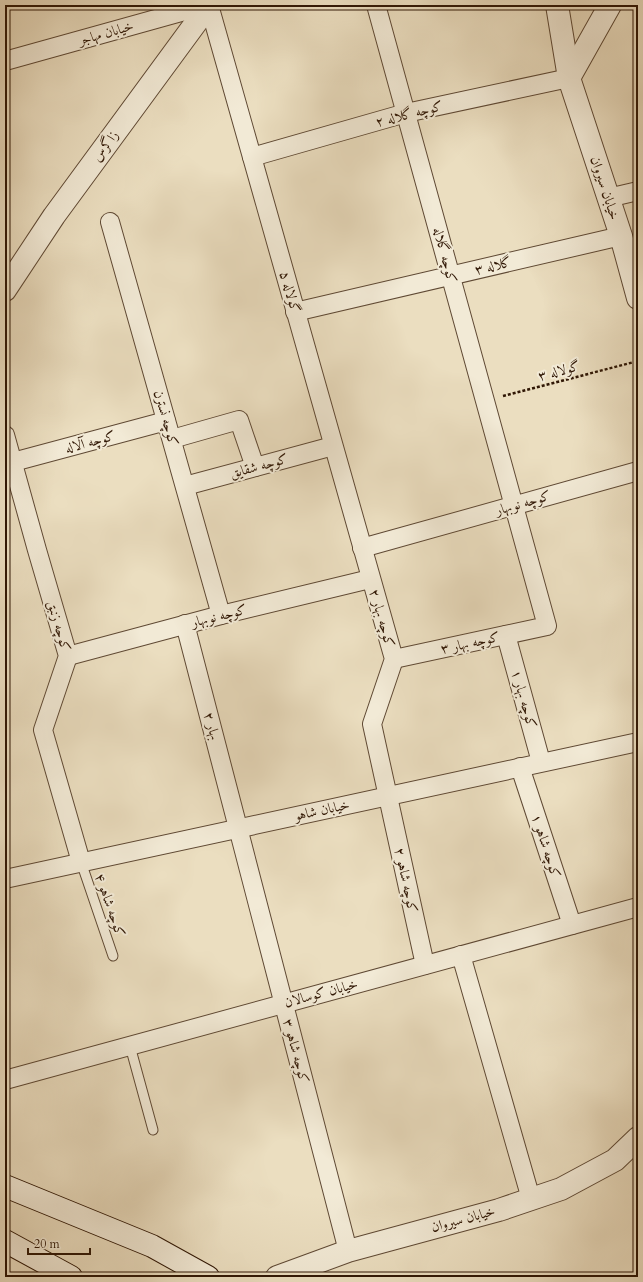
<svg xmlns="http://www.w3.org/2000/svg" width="643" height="1282" font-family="Cardo,Amiri,serif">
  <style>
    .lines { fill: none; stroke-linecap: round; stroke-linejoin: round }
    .service-casing { stroke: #5f4934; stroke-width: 11 }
    .minor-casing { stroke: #5f4934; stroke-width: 20 }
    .tertiary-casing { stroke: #5f4934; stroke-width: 24 }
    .secondary-casing { stroke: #301705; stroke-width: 24 }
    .path { stroke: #301705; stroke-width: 2.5; stroke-dasharray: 3 2; stroke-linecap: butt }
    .service { stroke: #f2ead6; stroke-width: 9 }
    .minor { stroke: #f2ead6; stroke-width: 18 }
    .tertiary { stroke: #f2ead6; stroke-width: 22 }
    .secondary { stroke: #f2ead6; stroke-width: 22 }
    .labels { text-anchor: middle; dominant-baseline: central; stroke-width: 4; stroke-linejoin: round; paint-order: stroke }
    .street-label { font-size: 14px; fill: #301705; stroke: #f2ead6 }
  </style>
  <rect width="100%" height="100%" fill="#ebdec0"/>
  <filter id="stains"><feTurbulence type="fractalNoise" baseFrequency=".005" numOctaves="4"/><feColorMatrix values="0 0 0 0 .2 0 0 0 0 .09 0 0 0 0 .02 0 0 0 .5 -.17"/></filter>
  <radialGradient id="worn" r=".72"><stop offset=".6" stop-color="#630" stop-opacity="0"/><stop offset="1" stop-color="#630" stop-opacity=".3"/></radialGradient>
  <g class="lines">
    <!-- service casing -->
    <g class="service-casing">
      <g id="service">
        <path d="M81 862 113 956"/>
        <path d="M130 1046 153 1130"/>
      </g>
    </g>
    <!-- minor casing -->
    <g class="minor-casing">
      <g id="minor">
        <path d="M209 5 394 659 372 724 425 965"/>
        <path d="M376 5 547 626 394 659"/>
        <path d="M5 61 206 5"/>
        <path d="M252 157 406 113 569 78"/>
        <path d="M608 198 638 191"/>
        <path d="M110 222 221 615"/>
        <path d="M295 312 621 236"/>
        <path d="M5 435 37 550 68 656 43 730 81 862"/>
        <path d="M172 439 239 420 255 467"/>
        <path d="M13 462 166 421"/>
        <path d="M185 486 333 446"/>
        <path d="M362 548 638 471"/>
        <path d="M185 624 348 1251"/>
        <path d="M506 635 541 762"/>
        <path d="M68 656 221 615 370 579"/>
        <path d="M520 767 572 925"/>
        <path d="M5 879 638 742"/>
        <path d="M461 955 531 1199"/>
        <path d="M5 1080 638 907"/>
      </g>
    </g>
    <!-- tertiary casing -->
    <g class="tertiary-casing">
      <g id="tertiary">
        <path d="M557 5 569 78 621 236 638 298"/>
        <path d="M569 78 610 5"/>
        <path d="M5 290 54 216 209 5"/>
        <path d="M277 1277 348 1251 499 1210 561 1189 615 1160 638 1138"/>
      </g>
    </g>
    <!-- secondary casing -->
    <g class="secondary-casing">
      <g id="secondary">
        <path d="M5 1186 152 1246 208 1277"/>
        <path d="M5 1241 71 1277"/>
      </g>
    </g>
    <!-- path -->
    <path class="path" d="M503 396 638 361"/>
    <!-- service -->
    <use href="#service" class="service"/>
    <!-- minor -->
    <use href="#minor" class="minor"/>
    <!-- tertiary -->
    <use href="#tertiary" class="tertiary"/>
    <!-- secondary -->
    <use href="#secondary" class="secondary"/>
  </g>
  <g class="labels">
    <!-- street labels -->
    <g class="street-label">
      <text transform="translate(106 33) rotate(-16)">خیابان مهاجر</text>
      <text transform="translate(409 114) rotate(-14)">کوچه گلاله ۲</text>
      <text transform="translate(105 146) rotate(-54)">زاگرس</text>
      <text transform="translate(605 188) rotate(72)">خیابان سیروان</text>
      <text transform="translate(445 255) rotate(75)">کوچه گلاله</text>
      <text transform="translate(493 266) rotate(-13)">گلاله ۳</text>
      <text transform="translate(290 292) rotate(74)">گولاله ۵</text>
      <text transform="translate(559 371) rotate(-15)">گولاله ۳</text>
      <text transform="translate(166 418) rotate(74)">کوچه نسترن</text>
      <text transform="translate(90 442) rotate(-15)">کوچه آلاله</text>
      <text transform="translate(259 466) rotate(-15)">کوچه شقایق</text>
      <text transform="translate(523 503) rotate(-16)">کوچه نوبهار</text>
      <text transform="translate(219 616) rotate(-14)">کوچه نوبهار</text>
      <text transform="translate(382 618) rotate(74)">کوچه بهار ۲</text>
      <text transform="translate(59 626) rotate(74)">کوچه زنبق</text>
      <text transform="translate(470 643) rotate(-12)">کوچه بهار ۳</text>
      <text transform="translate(524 699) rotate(74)">کوچه بهار ۱</text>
      <text transform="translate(212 726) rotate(75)">بهار ۲</text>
      <text transform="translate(322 810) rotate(-12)">خیابان شاهو</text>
      <text transform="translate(546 846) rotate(72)">کوچه شاهو ۱</text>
      <text transform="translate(406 880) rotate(78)">کوچه شاهو ۲</text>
      <text transform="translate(110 905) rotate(71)">کوچه شاهو ۴</text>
      <text transform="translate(321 993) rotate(-15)">خیابان کوسالان</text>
      <text transform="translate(296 1051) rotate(75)">کوچه شاهو ۳</text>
      <text transform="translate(463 1219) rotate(-15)">خیابان سیروان</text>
    </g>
  </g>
  <!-- margin -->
  <rect width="643" height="1282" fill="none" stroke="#ebdec0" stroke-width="20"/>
  <rect x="6" y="6" width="631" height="1270" fill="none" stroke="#301705" stroke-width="2"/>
  <rect x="10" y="10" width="623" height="1262" fill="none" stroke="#301705"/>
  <!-- scale -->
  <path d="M28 1248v6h62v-6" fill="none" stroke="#301705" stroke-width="2"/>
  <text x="34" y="1248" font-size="12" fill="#301705" stroke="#f2ead6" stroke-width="3" paint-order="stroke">20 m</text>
  <rect width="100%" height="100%" filter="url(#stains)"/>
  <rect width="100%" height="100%" fill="url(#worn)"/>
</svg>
